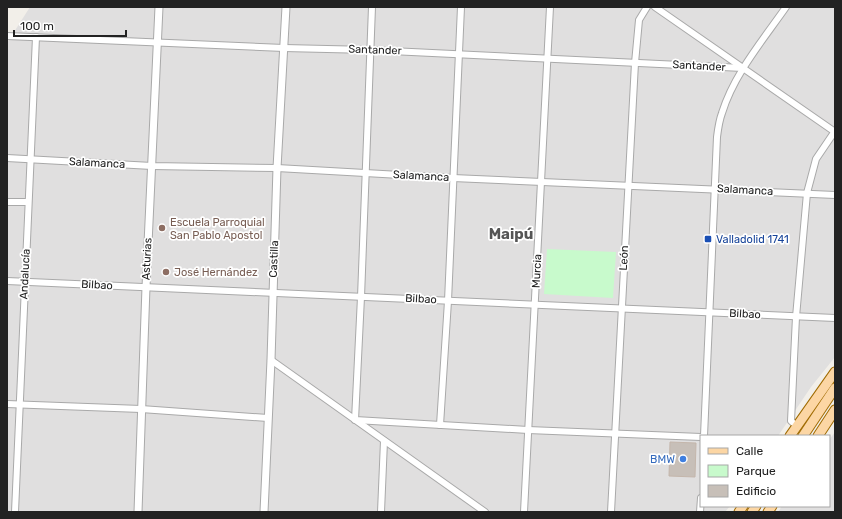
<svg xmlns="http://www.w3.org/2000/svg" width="842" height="519" font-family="Rubik,sans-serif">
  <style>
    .residential { fill: #e0dfdf }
    .park { fill: #c8facc }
    .building { fill: #c7bfb8; stroke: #c4b6ab }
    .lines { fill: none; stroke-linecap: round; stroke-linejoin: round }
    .minor-casing { stroke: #a9a9a9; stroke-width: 8 }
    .tertiary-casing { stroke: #a9a9a9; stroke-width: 9 }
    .primary-casing { stroke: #a06b00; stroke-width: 11 }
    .minor { stroke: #fff; stroke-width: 6 }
    .tertiary { stroke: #fff; stroke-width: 7 }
    .primary { stroke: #fcd6a4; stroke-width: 9 }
    .education-dot { fill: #8d6e63; stroke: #fff; stroke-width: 1.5 }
    .transit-dot { fill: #1a4fb4; stroke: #fff; stroke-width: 1.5 }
    .shop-dot { fill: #3f7fe0; stroke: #fff; stroke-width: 1.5 }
    .labels { text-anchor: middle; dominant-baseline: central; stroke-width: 3.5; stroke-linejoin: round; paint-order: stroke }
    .street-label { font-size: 11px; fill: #222; stroke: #fff }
    .education-label { font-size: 11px; fill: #785e54; stroke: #fff; text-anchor: start }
    .transit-label { font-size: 11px; fill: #164399; stroke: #fff; text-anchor: start }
    .shop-label { font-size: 11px; fill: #366cbe; stroke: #fff; text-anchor: end }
    .district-label { font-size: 15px; font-weight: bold; fill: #555; stroke: #fff }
  </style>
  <rect width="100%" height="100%" fill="#f2efe9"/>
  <!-- residential -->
  <g class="residential">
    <path d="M30 7H835V357L811 387 778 436H701V506H730L725 512H7V43Z"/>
    <path d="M835 432V512H778L782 506H829V440Z"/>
  </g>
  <!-- park -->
  <path class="park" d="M547 249 616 252 613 298 544 294Z"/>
  <!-- building -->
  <path class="building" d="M670 442 696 443 695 477 669 476Z"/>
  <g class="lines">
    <!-- minor casing -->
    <g class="minor-casing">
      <g id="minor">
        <path d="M372 7 361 297 355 420 528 430 701 437"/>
        <path d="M655 7 835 132"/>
        <path d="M7 36 284 48 370 50 743 68"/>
        <path d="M7 158 152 166 277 168 453 178 835 195"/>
        <path d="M7 202H28"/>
        <path d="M7 281 835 318"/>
        <path d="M271 360 485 512"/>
        <path d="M7 404 141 409 268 418"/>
        <path d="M440 425 448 301 461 7"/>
        <path d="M797 426 791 421 796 317 807 193 816 159 835 131"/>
        <path d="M704 436 717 137C718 129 719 121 722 113 734 74 763 40 786 7"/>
        <path d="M15 512 36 37"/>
        <path d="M381 512 384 441"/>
        <path d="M524 512 550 7"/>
        <path d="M611 512 635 63 639 20 647 7"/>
        <path d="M700 512 701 498"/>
      </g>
    </g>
    <!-- tertiary casing -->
    <g class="tertiary-casing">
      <g id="tertiary">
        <path d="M138 512 146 287 159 7"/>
        <path d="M264 512 271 360 277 168 286 7"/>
      </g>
    </g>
    <!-- primary casing -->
    <g class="primary-casing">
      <g id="primary">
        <path d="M790 436 835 372"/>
        <path d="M803 436 835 388"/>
        <path d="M818 436 835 410"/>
        <path d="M739 512 743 506"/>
        <path d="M752 512 756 506"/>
        <path d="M768 512 772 506"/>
      </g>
    </g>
    <!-- minor -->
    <use href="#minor" class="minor"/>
    <!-- tertiary -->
    <use href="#tertiary" class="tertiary"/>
    <!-- primary -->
    <use href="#primary" class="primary"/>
  </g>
  <!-- markers -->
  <g class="education-dot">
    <circle cx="162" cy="228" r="4"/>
    <circle cx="166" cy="272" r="4"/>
  </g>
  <rect class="transit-dot" x="704" y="235" width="8" height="8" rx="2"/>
  <circle class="shop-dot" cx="683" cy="459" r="4"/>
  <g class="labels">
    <!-- street labels -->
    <g class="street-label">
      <text transform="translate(375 50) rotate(2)">Santander</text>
      <text transform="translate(699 66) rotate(3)">Santander</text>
      <text transform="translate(97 163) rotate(3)">Salamanca</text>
      <text transform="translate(421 176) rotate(3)">Salamanca</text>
      <text transform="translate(745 190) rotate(3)">Salamanca</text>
      <text transform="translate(624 258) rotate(-87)">León</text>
      <text transform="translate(147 259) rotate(-87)">Asturias</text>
      <text transform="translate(274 259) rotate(-88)">Castilla</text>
      <text transform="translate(537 271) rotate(-87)">Murcia</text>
      <text transform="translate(25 274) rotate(-87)">Andalucía</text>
      <text transform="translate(97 285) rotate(3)">Bilbao</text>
      <text transform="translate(421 299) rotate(3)">Bilbao</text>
      <text transform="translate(745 314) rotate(3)">Bilbao</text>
    </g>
    <!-- education labels -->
    <g class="education-label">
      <text x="170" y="222">Escuela Parroquial<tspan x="170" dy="13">San Pablo Apostol</tspan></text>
      <text x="174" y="272">José Hernández</text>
    </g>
    <!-- transit labels -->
    <g class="transit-label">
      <text x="716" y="239">Valladolid 1741</text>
    </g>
    <!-- shop labels -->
    <g class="shop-label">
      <text x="675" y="459">BMW</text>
    </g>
    <!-- district labels -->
    <g class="district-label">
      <text x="511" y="234">Maipú</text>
    </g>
  </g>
  <!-- border -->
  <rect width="842" height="519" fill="none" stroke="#222222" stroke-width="16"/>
  <!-- legend -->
  <rect x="700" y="435" width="130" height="72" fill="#ffffff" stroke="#a7a7a7"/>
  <rect x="708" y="448" width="20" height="6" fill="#fcd6a4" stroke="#a7a7a7"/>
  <text x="736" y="455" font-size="12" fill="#222222">Calle</text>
  <rect x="708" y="465" width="20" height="12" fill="#c8facc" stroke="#a7a7a7"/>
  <text x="736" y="475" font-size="12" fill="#222222">Parque</text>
  <rect x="708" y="485" width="20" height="12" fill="#c7bfb8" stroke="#a7a7a7"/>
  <text x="736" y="495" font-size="12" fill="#222222">Edificio</text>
  <!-- scale -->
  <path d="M14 30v6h112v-6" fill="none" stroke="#222222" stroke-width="2"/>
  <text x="20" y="30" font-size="12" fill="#222222" stroke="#ffffff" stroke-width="3" paint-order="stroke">100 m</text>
</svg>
